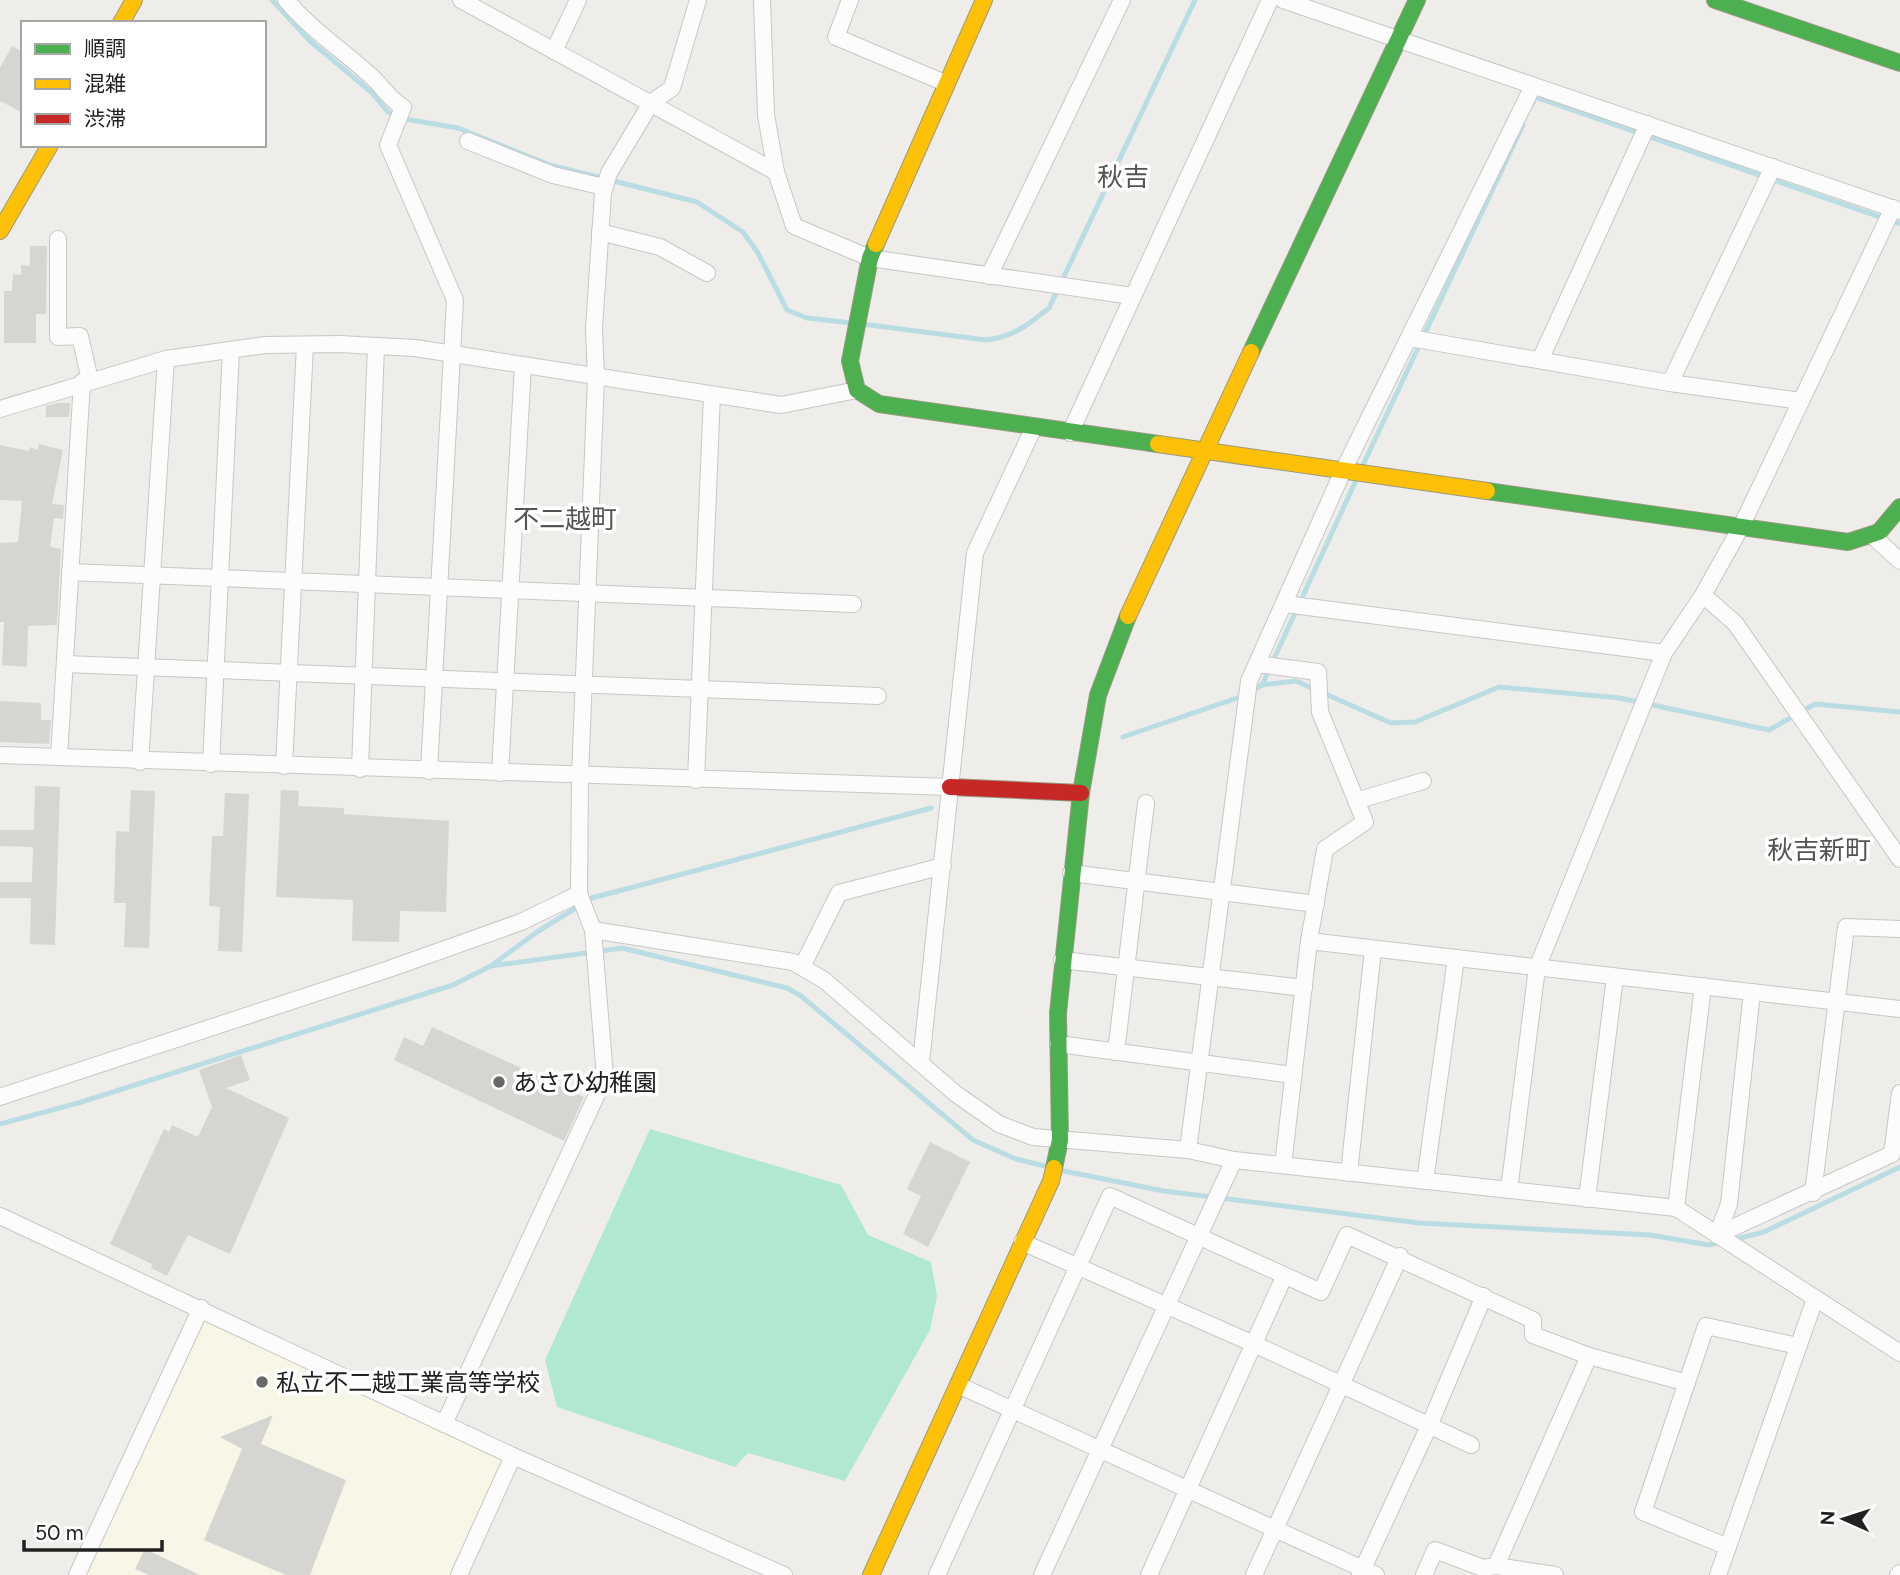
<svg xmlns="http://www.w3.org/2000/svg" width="1900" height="1575" font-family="Figtree,'Noto Sans JP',sans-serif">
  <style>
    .education { fill: #f8f6e6 }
    .pitch { fill: #b1e9d0 }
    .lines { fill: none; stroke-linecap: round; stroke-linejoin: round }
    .stream { stroke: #badde4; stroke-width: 5 }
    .building { fill: #d7d5d2 }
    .street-casing { stroke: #c8c7c6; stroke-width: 18 }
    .fast-casing { stroke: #999a80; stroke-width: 18 }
    .slow-casing { stroke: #999a80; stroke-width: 18 }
    .jam-casing { stroke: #999a80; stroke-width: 18 }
    .street { stroke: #fdfcfc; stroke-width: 16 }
    .fast { stroke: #4caf50; stroke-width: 16 }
    .slow { stroke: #ffc107; stroke-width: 16 }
    .jam { stroke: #c62828; stroke-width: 16 }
    .poi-dot { fill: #696867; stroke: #fff; stroke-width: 2.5 }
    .labels { text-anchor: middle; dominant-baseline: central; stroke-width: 7; stroke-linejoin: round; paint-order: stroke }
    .poi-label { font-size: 24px; fill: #212121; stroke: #fff; text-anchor: start }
    .neighbourhood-label { font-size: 26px; fill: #545454; stroke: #fff }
  </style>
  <rect width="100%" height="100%" fill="#efedea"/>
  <!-- education -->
  <path class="education" d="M201 1308 513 1456 459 1575H77Z"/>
  <!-- pitch -->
  <path class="pitch" d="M650 1129 841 1185 868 1235 931 1262 937 1296 930 1330 845 1481 748 1453 735 1467 557 1407 545 1360Z"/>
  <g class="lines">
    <!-- stream -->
    <g class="stream">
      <path d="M272 0 310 41 371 92 388 112 405 119 458 128 550 165 697 202 743 232 758 253 787 310 807 318 852 323"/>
      <path d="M1533 103 1535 97 1900 224"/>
      <path d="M862 324 986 340C1013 337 1028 325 1049 308L1195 0"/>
      <path d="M1362 467 1523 125"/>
      <path d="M1262 685 1296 681 1391 723 1415 722 1499 687 1620 698 1769 730 1815 704 1900 712"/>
      <path d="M1251 691 1262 685 1358 476"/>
      <path d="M1123 737 1243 696"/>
      <path d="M491 966 622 948 787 988 801 996 973 1140 1016 1159 1049 1167"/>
      <path d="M0 1124 78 1103 453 985 491 966 537 932 592 898 931 808"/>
      <path d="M1059 1170 1164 1191 1419 1223 1650 1235 1709 1245 1722 1242"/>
      <path d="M1732 1240 1764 1232 1900 1167"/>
    </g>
  </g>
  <!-- building -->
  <g class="building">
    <path d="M12 46 23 52V113L0 101V68Z"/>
    <path d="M30 246H47L46 314H36V343H4V291H12L13 274 21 275V265L30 266Z"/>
    <path d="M57 403H70L69 417H46V406Z"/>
    <path d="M39 444 63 450 52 504 64 505 63 519 54 518 50 547 61 549 57 625 28 626 27 667 2 665 4 622H0V543L18 542 22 501 0 500V445L29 451 30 447 38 450Z"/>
    <path d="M0 701 41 703V720H51L49 744 0 742Z"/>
    <path d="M35 786 60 787 55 945 30 944 31 898H0V882H32L33 847 0 846V830H34Z"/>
    <path d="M131 790 155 791 149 948 124 947 126 903H114L116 831 129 832Z"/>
    <path d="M281 790 299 791 298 806 344 808V814L449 821 446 912 400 911 399 942 352 941 353 900 276 897Z"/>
    <path d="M225 793 249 794 242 952 218 951 220 907 209 906 212 836H223Z"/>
    <path d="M432 1027 584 1097 564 1141 394 1060 404 1037 423 1046Z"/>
    <path d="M241 1055 250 1080 226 1088 289 1118 230 1254 188 1235 167 1276 151 1268 152 1264 110 1244 164 1129 169 1132 172 1125 198 1137 212 1107 199 1070Z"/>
    <path d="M930 1142 970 1162 928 1247 903 1234 921 1196 907 1189Z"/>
    <path d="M273 1415 261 1444 346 1480 310 1575H286L204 1540 242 1449 220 1437Z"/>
    <path d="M145 1549 200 1575H149L135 1569Z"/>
  </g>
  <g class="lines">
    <!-- street casing -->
    <g class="street-casing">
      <g id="street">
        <path d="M286 0C311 30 343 50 372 77 383 87 389 99 403 107L388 145 455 300 429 771"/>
        <path d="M461 0 776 172"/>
        <path d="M762 0 766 115 776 172 794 226 870 258 1132 296"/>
        <path d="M850 0 836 37 945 83"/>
        <path d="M1283 0 1900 211"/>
        <path d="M554 51 578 0"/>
        <path d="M468 141 553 175 604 187"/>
        <path d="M600 232 660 247 707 273"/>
        <path d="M58 239V337L80 336 90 380"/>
        <path d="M989 276 1122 0"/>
        <path d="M1410 338 1670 383 1801 401"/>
        <path d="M1540 360 1648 124"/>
        <path d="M1670 383 1773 167"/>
        <path d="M0 409 166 359 265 345 339 344 415 348 781 405 857 390"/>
        <path d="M1070 433 1270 0"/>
        <path d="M1875 538 1900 561"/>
        <path d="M70 572 853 604"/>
        <path d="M1703 595 1735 623 1900 859"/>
        <path d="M1285 604 1664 653"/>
        <path d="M65 664 878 696"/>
        <path d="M1257 664 1318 672 1320 712 1365 822 1325 849 1309 941 1283 1165"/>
        <path d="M0 755 950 787"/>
        <path d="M59 757 82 382"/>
        <path d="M140 762 166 359"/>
        <path d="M211 764 231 350"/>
        <path d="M284 766 305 345"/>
        <path d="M360 769 376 346"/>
        <path d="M500 773 523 365"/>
        <path d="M696 780 712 395"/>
        <path d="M1356 801 1423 781"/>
        <path d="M1071 873 1316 904"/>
        <path d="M593 930 793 962 824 980 956 1094 999 1124 1033 1137 1188 1150 1234 1160 1676 1208 1900 1353"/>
        <path d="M1309 941 1900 1009"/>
        <path d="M1062 960 1304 988"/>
        <path d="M802 967 839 893 943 866"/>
        <path d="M1058 1044 1293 1075"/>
        <path d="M1116 1052 1146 803"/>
        <path d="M921 1062 975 553 1034 427"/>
        <path d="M0 1097 389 969 521 922 579 894"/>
        <path d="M1188 1150 1249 681 1343 471 1533 86"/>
        <path d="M1349 1173 1373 949"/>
        <path d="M1425 1181 1456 958"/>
        <path d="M1509 1190 1537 968 1664 653 1703 595 1741 527 1893 208"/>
        <path d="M1813 1193 1846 927 1900 929"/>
        <path d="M1587 1199 1615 977"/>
        <path d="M1676 1208 1703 986"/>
        <path d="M0 1216 513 1456 784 1575"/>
        <path d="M1717 1235 1892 1154 1900 1093"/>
        <path d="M1717 1235 1729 1204 1752 992"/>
        <path d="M1022 1242 1254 1344 1471 1445"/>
        <path d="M958 1385 1376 1575"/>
        <path d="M444 1424 605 1077 593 930 579 894 580 776 596 378 594 328 603 193 609 173 651 103 672 88 698 0"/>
        <path d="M1728 1547 1643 1512 1706 1326 1798 1346"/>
        <path d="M1496 1566 1589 1356 1687 1383"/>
        <path d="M77 1575 201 1308"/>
        <path d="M459 1575 513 1456"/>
        <path d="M937 1575 1110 1196 1321 1292 1347 1235 1533 1320V1335L1589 1356"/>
        <path d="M1042 1575 1234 1160"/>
        <path d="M1149 1575 1284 1277"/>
        <path d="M1254 1575 1400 1256"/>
        <path d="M1360 1575 1429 1426 1484 1296"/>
        <path d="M1424 1575 1435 1550 1483 1568 1496 1566 1555 1575"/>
        <path d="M1718 1575 1815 1299"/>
        <path d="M1898 1575 1900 1573"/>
      </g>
    </g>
    <!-- fast casing -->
    <g class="fast-casing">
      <g id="fast">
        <path d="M1715 0 1900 63"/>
        <path d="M876 244 870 258 850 361 857 390 879 404 1158 444"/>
        <path d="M1251 352 1417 0"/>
        <path d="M1487 491 1848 542 1879 532 1900 507"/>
        <path d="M1054 1168 1060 1140 1058 1013 1081 793 1098 695 1128 616"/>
      </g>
    </g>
    <!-- slow casing -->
    <g class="slow-casing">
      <g id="slow">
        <path d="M121 23 134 0"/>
        <path d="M0 231 50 145"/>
        <path d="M876 244 984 0"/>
        <path d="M1158 444 1487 491"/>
        <path d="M1128 616 1251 352"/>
        <path d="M871 1575 1051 1181 1054 1168"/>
      </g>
    </g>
    <!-- jam casing -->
    <g class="jam-casing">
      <path id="jam" d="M950 787 1081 793"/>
    </g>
    <!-- street -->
    <use href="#street" class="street"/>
    <!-- fast -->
    <use href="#fast" class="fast"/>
    <!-- slow -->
    <use href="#slow" class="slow"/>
    <!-- jam -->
    <use href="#jam" class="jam"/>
  </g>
  <!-- markers -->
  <g class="poi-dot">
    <circle cx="499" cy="1082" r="7"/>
    <circle cx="262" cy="1382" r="7"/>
  </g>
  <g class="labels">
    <!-- poi labels -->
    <g class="poi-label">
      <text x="513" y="1082">あさひ幼稚園</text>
      <text x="276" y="1382">私立不二越工業高等学校</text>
    </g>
    <!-- neighbourhood labels -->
    <g class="neighbourhood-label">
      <text x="1123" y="177">秋吉</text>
      <text x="565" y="519">不二越町</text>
      <text x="1819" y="850">秋吉新町</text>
    </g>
  </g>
  <!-- legend -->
  <rect x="21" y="21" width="245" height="126" fill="#ffffff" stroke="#a6a6a6" stroke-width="2"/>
  <rect x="35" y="44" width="35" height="10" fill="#4caf50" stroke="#a6a6a6" stroke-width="2"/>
  <text x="84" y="56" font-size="21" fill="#212121">順調</text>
  <rect x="35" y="79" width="35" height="10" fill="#ffc107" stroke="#a6a6a6" stroke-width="2"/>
  <text x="84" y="91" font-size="21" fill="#212121">混雑</text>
  <rect x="35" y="114" width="35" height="10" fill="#c62828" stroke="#a6a6a6" stroke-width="2"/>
  <text x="84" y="126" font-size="21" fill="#212121">渋滞</text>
  <!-- north arrow -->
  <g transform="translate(1844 1519) rotate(273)" stroke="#ffffff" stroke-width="5" paint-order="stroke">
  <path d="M0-5L12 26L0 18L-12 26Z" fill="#212121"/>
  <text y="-10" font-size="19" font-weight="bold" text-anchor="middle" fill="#212121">N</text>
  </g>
  <!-- scale -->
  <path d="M24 1540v10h138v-10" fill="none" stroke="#212121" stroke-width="3.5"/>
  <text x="35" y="1540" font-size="21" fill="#212121" stroke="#ffffff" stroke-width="5" paint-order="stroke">50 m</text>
</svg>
